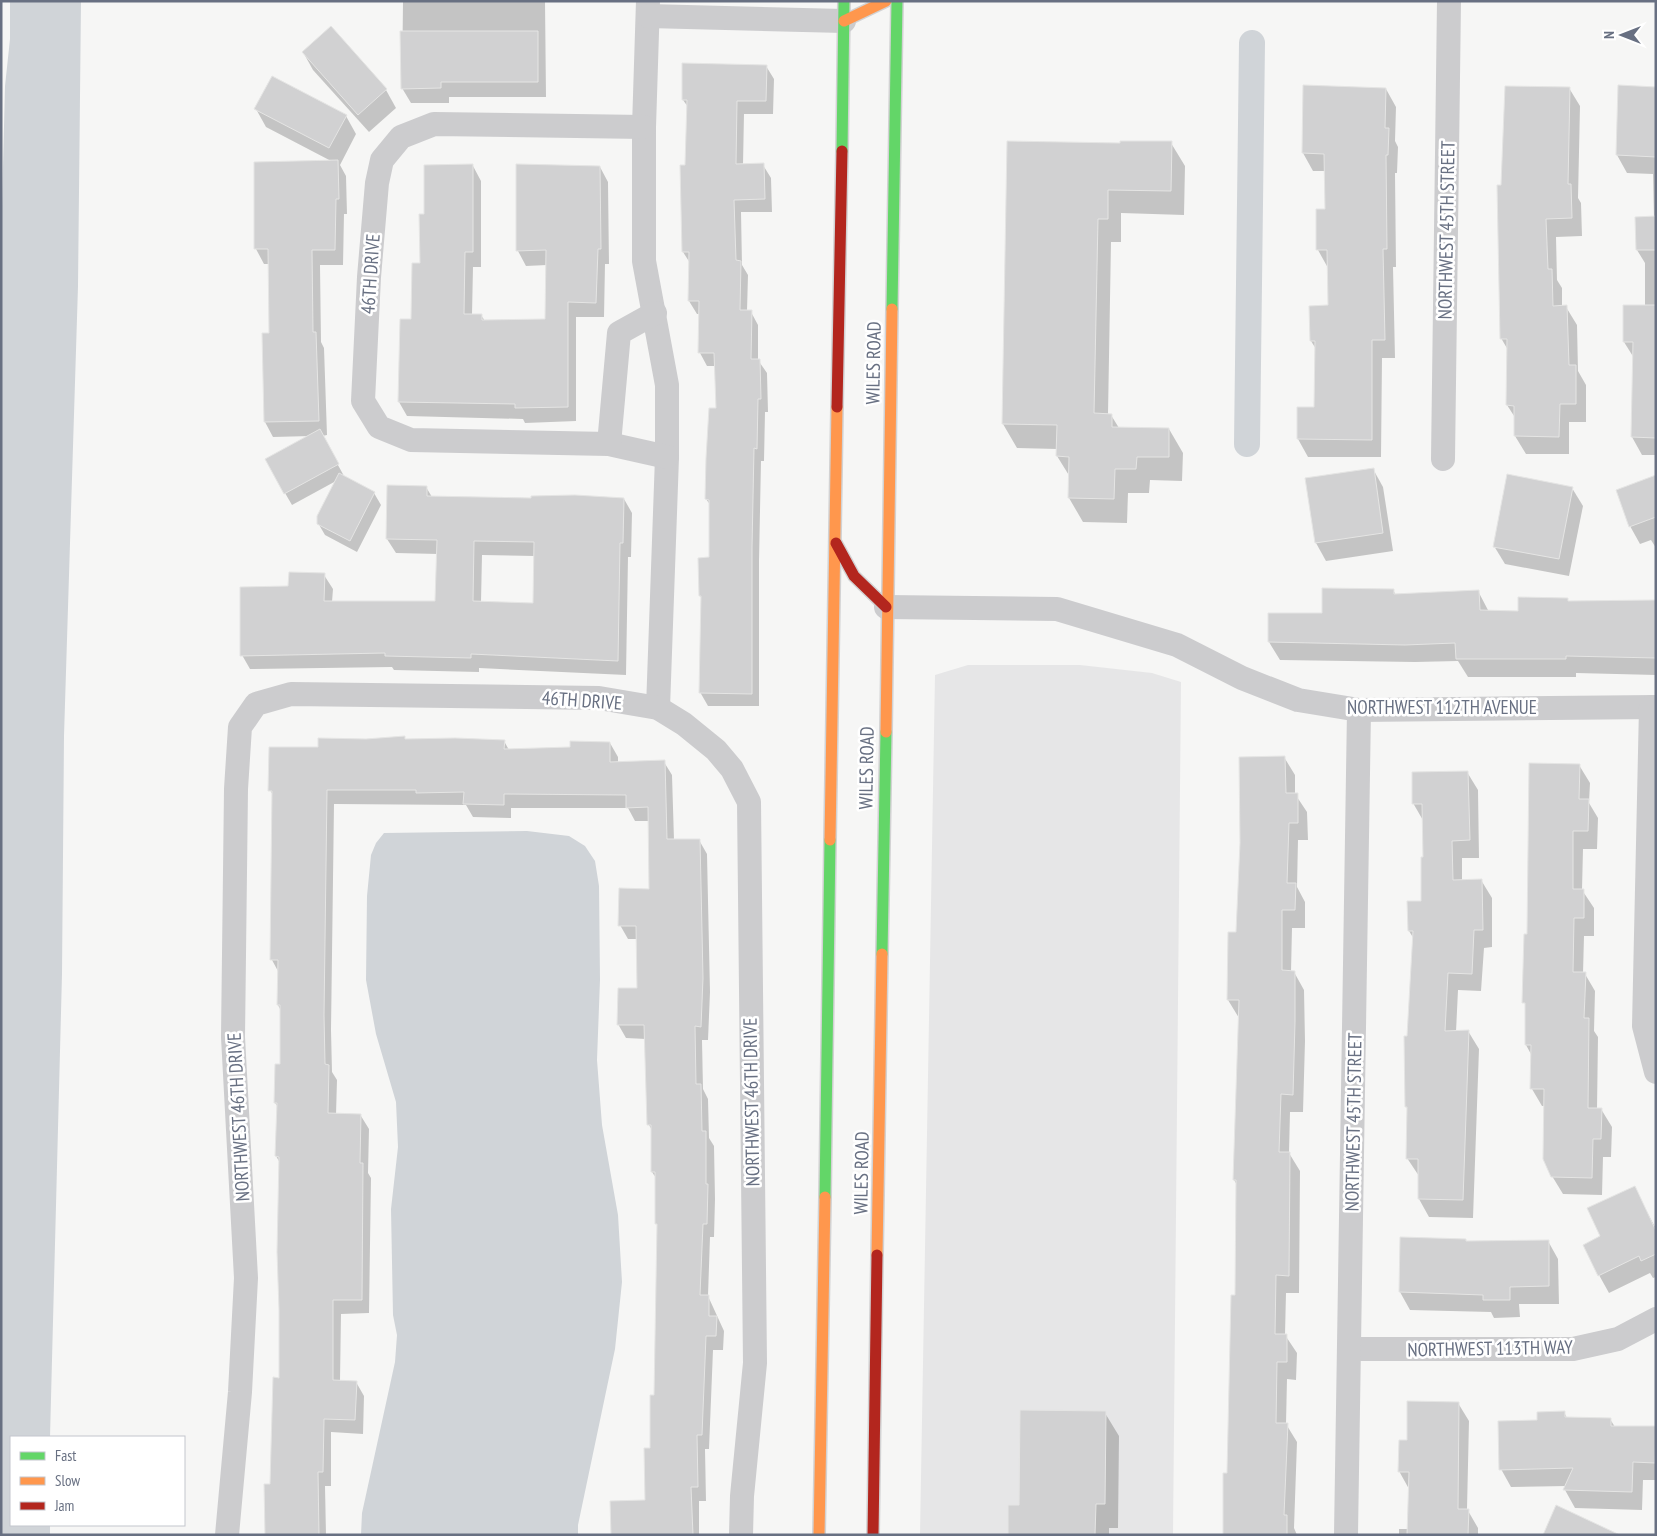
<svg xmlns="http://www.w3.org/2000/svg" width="1657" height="1536" font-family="'PT Sans Narrow',sans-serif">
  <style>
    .built { fill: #e6e6e7 }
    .water { fill: #d0d4d8 }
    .shadow { fill: #0003; fill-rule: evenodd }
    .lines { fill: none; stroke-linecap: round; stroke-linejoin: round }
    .canal { stroke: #d0d4d8; stroke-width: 26 }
    .building { fill: #d1d1d2; stroke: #e5e5e4; fill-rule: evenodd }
    .fast-casing { stroke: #d2d2d3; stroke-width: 14 }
    .slow-casing { stroke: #d2d2d3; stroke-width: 14 }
    .jam-casing { stroke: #d2d2d3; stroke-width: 14 }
    .street { stroke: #ccccce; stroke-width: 24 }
    .fast { stroke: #63d668; stroke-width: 11 }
    .slow { stroke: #ff974d; stroke-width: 11 }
    .jam { stroke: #b3261e; stroke-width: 11 }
    .labels { text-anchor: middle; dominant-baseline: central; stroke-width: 5; stroke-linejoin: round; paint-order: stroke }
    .street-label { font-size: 19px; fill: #687082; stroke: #fff }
  </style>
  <rect width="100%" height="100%" fill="#f6f6f5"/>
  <!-- built -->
  <path class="built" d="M968 665H1080L1152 673 1181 682 1173 1535H920L935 675Z"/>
  <!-- water -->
  <g class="water">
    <path d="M10 1H81L78 286 64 736 62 974 50 1437H11V1525H50V1535H1V247L5 86 10 39Z"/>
    <path d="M527 831 569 836 585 846 595 861 599 886 600 980 597 1060 602 1125 618 1215 622 1282 615 1349 578 1525V1535H361L362 1513 395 1362 397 1335 393 1315 391 1209 398 1147 396 1102 376 1034 366 980 367 896 371 855 376 843 384 833Z"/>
  </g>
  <!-- shadow -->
  <g class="shadow">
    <path d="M403 1H545L546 97H449V103H411L402 88Z"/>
    <path d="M303 52 386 90 396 108 369 132 313 70Z"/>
    <path d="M766 66 774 79 773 114H744L743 165H763L771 178 772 212H741L742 265 748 275 747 311 751 312 758 325V360L767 373 768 412H765L764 461H761L759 562V706H708L700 692 702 599 700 596 710 558 711 506 706 499 717 409 716 366H707L700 353V314H697L689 301 690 263 683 252 688 107 683 100Z"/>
    <path d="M1305 87 1386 89 1396 107 1395 141 1398 147 1397 173H1395L1396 267H1393L1395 358H1382L1381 457H1308L1298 439V408H1315L1316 349 1311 341V307H1329L1328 268 1318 250 1326 210V171H1313L1303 153Z"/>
    <path d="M1569 88 1580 106 1578 198 1581 203 1582 236 1556 237 1557 280 1562 288V307H1566L1577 325 1578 371 1586 385V422H1569V454H1526L1515 436 1516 419 1507 405 1508 350 1501 338 1502 186Z"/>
    <path d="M1656 88V455H1642L1632 437 1634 358 1624 342 1645 307V263L1637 250 1654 218 1653 174 1627 173 1617 155Z"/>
    <path d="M256 109 346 116 356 134 340 165 346 176 347 214H344L343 265H320L321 342 324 348 327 435 322 436 344 476 374 493 381 505 357 552 325 535 318 523 336 481 292 505 285 493 311 436 273 437 265 422 264 334H270L269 264H264L256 249 333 162 266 127Z"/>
    <path d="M1171 143 1185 166 1184 215 1121 213V242H1111L1108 415H1111L1119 428 1169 429 1183 453 1182 481 1150 480 1149 493H1128L1127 523 1083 522 1069 498 1070 477 1057 456V449L1017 448 1003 424 1121 144Z"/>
    <path d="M473 166 481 181V267H473L472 315H481L485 321 546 320 547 265 526 266 518 251 600 167 608 182 609 264H605L604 317H576V421L525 423 523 419 407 416 399 402 421 264 426 215Z"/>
    <path d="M1373 469 1383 487 1393 551 1326 561 1316 543Z"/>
    <path d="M1656 477V548L1651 540 1640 544 1630 526Z"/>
    <path d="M426 487 432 497 624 499 632 513 631 557H628L626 675 479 668V672L394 670 392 667 250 669 242 655 290 587 324 575 333 589 332 602H436L438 554 396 553 387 539ZM482 555 535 556 534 604 481 602Z"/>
    <path d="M1572 488 1583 506 1569 576 1505 564 1494 546Z"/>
    <path d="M1393 590 1396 595 1478 591 1489 612H1519L1568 602H1656V675L1576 673V677H1468L1458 661 1415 662 1280 660 1269 642 1323 615Z"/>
    <path d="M404 738 406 741H504L509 750 572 748 610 743 618 757V763L664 762 672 775 674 840H699L707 854 710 992 708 1040H702L703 1089 708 1099 709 1138 714 1146 715 1199 714 1237H710L708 1296 724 1331 723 1350H713L709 1449H705L706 1501H699V1535H611V1502L646 1501 655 1396 659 1228 656 1223V1178L652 1172 653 1132 649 1125 646 1039 626 1038 618 1024 638 990 637 939H628L620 925 650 890 649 821H635L628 808H511V818L473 817 466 805 334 804 331 1030 332 1072 337 1080 336 1115 361 1116 369 1129 368 1173 371 1178 369 1313 341 1314 340 1381 356 1382 364 1396 363 1434 331 1432V1486H325L326 1535H266L280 1379V1163L276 1156 278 1107 275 1103 281 1065V1011L278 1005 279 973 272 960 274 797 270 790 319 749 366 740Z"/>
    <path d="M1284 757 1295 775V794L1307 812 1308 840H1298L1297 887 1305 902V928H1292L1291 972H1294L1304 990 1305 1041 1303 1112H1290L1289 1153 1300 1171 1299 1293H1286L1285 1335 1297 1353 1296 1380 1287 1379 1286 1424 1297 1442 1294 1528 1297 1535H1224L1236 1296 1237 1185 1234 1180 1239 1018 1228 1000 1237 934Z"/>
    <path d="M1579 765 1590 783 1589 803 1598 818 1597 849H1583L1582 890 1594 908V936H1584L1583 974H1585L1595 991 1594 1031 1598 1037 1597 1109H1601L1612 1127 1611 1157H1603L1602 1195 1563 1194 1552 1176 1545 1106H1542L1532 1089V1056L1526 1045V1006L1524 1002 1528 936Z"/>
    <path d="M1467 772 1478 790 1479 858H1462V881L1481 880 1492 898V947L1484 948 1481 991 1458 990 1456 1032 1468 1031 1479 1049 1473 1218 1429 1217 1419 1199V1176L1407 1158 1408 1111 1406 1106 1414 939 1409 931 1423 902 1425 858 1424 822 1413 803Z"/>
    <path d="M1634 1187 1656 1229V1277L1653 1278 1650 1273 1609 1293 1599 1275 1602 1237Z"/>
    <path d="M1402 1239 1466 1240 1467 1242 1548 1241 1558 1259 1559 1304H1519L1520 1317 1494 1318 1491 1312 1410 1310 1400 1292Z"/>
    <path d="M1458 1403 1469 1421 1467 1509 1478 1528V1535H1399V1529H1409V1489L1399 1471 1408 1441Z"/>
    <path d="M1564 1412 1567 1418 1610 1419 1615 1427 1656 1428V1480H1643L1642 1510 1575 1508 1565 1490 1567 1486 1511 1487 1501 1469 1538 1421Z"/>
    <path d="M1105 1413 1119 1436 1118 1528H1109V1535H1009L1020 1506Z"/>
  </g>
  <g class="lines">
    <!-- canal -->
    <path class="canal" d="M1247 444 1252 43"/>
  </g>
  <!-- building -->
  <g class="building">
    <path d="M331 26 387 89 358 115 302 52Z"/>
    <path d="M400 31H538V82H441V88L401 89Z"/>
    <path d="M682 63 767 65 766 101H737L736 164 764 163 765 199 734 200 736 260 741 261 740 310H752L751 359H760L761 399H758L757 449 754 448 752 548V694L699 693 701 596H699L698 558 709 557V500L705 499 706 458 709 408H716L714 353H698L699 301H688L689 252H682L680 165H685L687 100H682Z"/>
    <path d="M272 76 347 115 329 148 254 109Z"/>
    <path d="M1303 85 1386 88 1385 128H1389L1388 155H1386L1387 249H1383L1385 340H1372V440L1297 439V407H1314L1315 341H1310L1309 306 1328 305 1327 250H1316V209H1325L1324 154 1302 153Z"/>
    <path d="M1618 85 1656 87V157L1616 155Z"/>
    <path d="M1505 86 1570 87 1568 184H1571L1572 218 1546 219 1548 269H1552L1553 306 1567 305 1569 365H1576V404H1560L1559 437 1514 436V406L1506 405 1507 339H1500L1497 185H1501Z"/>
    <path d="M1007 141 1120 143V141H1172L1171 191 1108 190V219H1098L1094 413 1112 414V427L1169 428V457H1137L1136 469H1115L1114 499 1068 498 1069 457 1056 456 1057 425 1002 424Z"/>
    <path d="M338 160 339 199H336L335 250H312L313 332H316L319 421 264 422 262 333H269L268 249H254V162Z"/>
    <path d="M473 164V252H465L464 314H482V320L545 319 546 250 516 251V164L600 166 601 249H598L596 303 568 302V407L515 408V404L398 402 400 319H411L412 263H420L419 214H424V165Z"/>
    <path d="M1656 216V250H1636L1635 217Z"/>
    <path d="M1623 305H1656V438L1631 437 1633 342H1623Z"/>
    <path d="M320 429 339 464 284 494 265 459Z"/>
    <path d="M1374 468 1383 533 1315 543 1305 478Z"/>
    <path d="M339 473 375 492 350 541 317 524V516Z"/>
    <path d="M1507 474 1573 487 1559 559 1493 547Z"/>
    <path d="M1656 475V517L1629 527 1616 490Z"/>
    <path d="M387 485 427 486V496L531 498V496L575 495 624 498 623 543H620L618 661 471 654V658L385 656V653L240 656V587L288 586 289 572 325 573 324 601H435L437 540 386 539ZM474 541 534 542 533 603 473 601Z"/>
    <path d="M1322 588 1394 589V594L1479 590 1480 610 1518 611V597L1568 598V601L1656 600V658L1566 656V659H1456L1455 643 1405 645 1268 642V613H1322Z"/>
    <path d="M405 736V739L455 738 505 740 504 749 570 747V741L610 742V762L665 760 667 839H700L703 978 701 1027 695 1026 696 1084H701L702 1131H706V1184H708L707 1224H703L700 1295H709V1316H717L716 1336H706L702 1435H697L698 1487H691L693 1535H611L610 1501 645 1500 644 1448H650V1395H654L657 1224H655V1172H651V1125H647L644 1025H617L618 988H637L636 926H618L619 888 649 889 648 807 626 808V795L504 794V805L463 804 464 792 416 793V790H327L324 1015 325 1064 329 1065 328 1113 361 1114 360 1163H363L362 1300H333V1380L357 1381 355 1420 324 1419 323 1472H318L319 1535H265L264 1484H270L273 1377 279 1378V1310L277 1252 279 1157 275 1156 277 1103H274L275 1064H280V1005H277L278 960H270L272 791H268L269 747H318V738L366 739Z"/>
    <path d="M1285 756 1286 793H1298V823H1289L1287 883H1296L1295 910H1282V970L1295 971V1022L1293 1095 1281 1094 1279 1152H1290L1289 1276 1276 1275 1275 1334H1287V1362H1277L1276 1423H1288L1284 1515H1287V1535H1223V1473H1227L1231 1295H1235L1236 1180H1233L1239 1000H1227L1228 932H1236L1240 843 1239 757Z"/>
    <path d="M1529 763 1580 764 1579 799H1589L1588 831H1573V889H1584V918H1574L1573 972H1586L1584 1018H1589L1588 1108H1602L1601 1139H1593L1592 1178 1551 1177 1543 1159 1544 1089H1530L1531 1045H1525V1003H1522L1524 934H1527Z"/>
    <path d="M1468 771 1470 840 1452 841 1453 880 1482 879 1483 930H1474L1472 974 1448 973 1445 1031 1469 1030 1463 1200 1418 1199V1159H1406L1407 1107H1405L1404 1036H1407L1413 931H1408L1407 901H1421V857H1423L1422 804H1412V772Z"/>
    <path d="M1635 1186 1656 1231V1254L1641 1261 1639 1256 1598 1276 1583 1245 1600 1236 1587 1208Z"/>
    <path d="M1400 1237 1466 1239V1241L1549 1240V1286L1510 1287V1300H1483V1295L1399 1292Z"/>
    <path d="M1407 1401 1459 1402 1458 1509H1469L1468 1535H1407L1409 1472H1398L1399 1440H1407Z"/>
    <path d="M1020 1410 1106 1411 1105 1504H1096L1095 1535H1008V1505H1019Z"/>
    <path d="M1565 1411V1417L1611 1418V1426H1656L1655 1463 1633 1462 1632 1492 1563 1490 1573 1468 1499 1470 1498 1421 1537 1420V1412Z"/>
    <path d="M1556 1505 1620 1535H1543Z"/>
  </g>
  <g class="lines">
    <!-- fast casing -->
    <g class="fast-casing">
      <g id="fast">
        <path d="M842 151 844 1"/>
        <path d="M892 309 897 1"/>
        <path d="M882 954 886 732"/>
        <path d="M825 1197 830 840"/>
      </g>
    </g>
    <!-- slow casing -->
    <g class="slow-casing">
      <g id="slow">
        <path d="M844 21 886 1"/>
        <path d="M886 732 892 309"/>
        <path d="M830 840 837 407"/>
        <path d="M877 1255 882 954"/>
        <path d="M819 1535 825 1197"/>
      </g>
    </g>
    <!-- jam casing -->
    <g class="jam-casing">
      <g id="jam">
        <path d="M837 407 842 151"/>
        <path d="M836 543 854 576 886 607"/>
        <path d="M873 1535 877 1255"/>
      </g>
    </g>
    <!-- street -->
    <g class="street">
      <path d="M648 1 644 127V261L667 385V457L658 708"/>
      <path d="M648 16 844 21"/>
      <path d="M644 127 434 124 401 137 382 160 377 183 369 277 363 401 379 427 411 440 609 444 667 457"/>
      <path d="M609 444 619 333 655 313"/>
      <path d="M1443 459 1449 1"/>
      <path d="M886 607 1057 609 1177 645 1242 678 1298 700 1359 710 1656 707"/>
      <path d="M1651 707 1644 1026 1656 1072"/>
      <path d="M1349 1349H1573L1618 1339 1656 1319"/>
      <path d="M227 1535 240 1392 246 1278 233 1037 236 789 240 727 256 704 291 694 599 698 658 708 684 724 716 750 732 769 749 802 755 1363 742 1496 741 1535"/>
      <path d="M1346 1535 1359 710"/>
    </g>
    <!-- fast -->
    <use href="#fast" class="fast"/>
    <!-- slow -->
    <use href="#slow" class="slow"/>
    <!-- jam -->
    <use href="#jam" class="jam"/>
  </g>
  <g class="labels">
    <!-- street labels -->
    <g class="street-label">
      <text transform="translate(1446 230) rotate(-89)">NORTHWEST 45TH STREET</text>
      <text transform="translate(370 274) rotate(-86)">46TH DRIVE</text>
      <text transform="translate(873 363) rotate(-89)">WILES ROAD</text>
      <text transform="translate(582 700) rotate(4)">46TH DRIVE</text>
      <text x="1442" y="707">NORTHWEST 112TH AVENUE</text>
      <text transform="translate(866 768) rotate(-89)">WILES ROAD</text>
      <text transform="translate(751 1102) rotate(-91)">NORTHWEST 46TH DRIVE</text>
      <text transform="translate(238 1117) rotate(-93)">NORTHWEST 46TH DRIVE</text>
      <text transform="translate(1353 1122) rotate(-89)">NORTHWEST 45TH STREET</text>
      <text transform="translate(861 1173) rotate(-89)">WILES ROAD</text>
      <text transform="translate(1490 1348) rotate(-1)">NORTHWEST 113TH WAY</text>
    </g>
  </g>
  <!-- border -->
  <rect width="1657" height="1536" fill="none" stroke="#687082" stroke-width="5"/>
  <!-- legend -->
  <rect x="10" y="1436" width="175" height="90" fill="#ffffff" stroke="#c3c6cd"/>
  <rect x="20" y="1452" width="25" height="8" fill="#63d668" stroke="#c3c6cd"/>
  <text x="55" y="1461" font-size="15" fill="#687082">Fast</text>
  <rect x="20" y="1477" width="25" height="8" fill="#ff974d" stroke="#c3c6cd"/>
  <text x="55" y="1486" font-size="15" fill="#687082">Slow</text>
  <rect x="20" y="1502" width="25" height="8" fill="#b3261e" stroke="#c3c6cd"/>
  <text x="55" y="1511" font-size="15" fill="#687082">Jam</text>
  <!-- north arrow -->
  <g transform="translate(1622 35) rotate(270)" stroke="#ffffff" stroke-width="4" paint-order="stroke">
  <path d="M0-4L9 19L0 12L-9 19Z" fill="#687082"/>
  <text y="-8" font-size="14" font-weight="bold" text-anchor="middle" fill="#687082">N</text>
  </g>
</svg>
